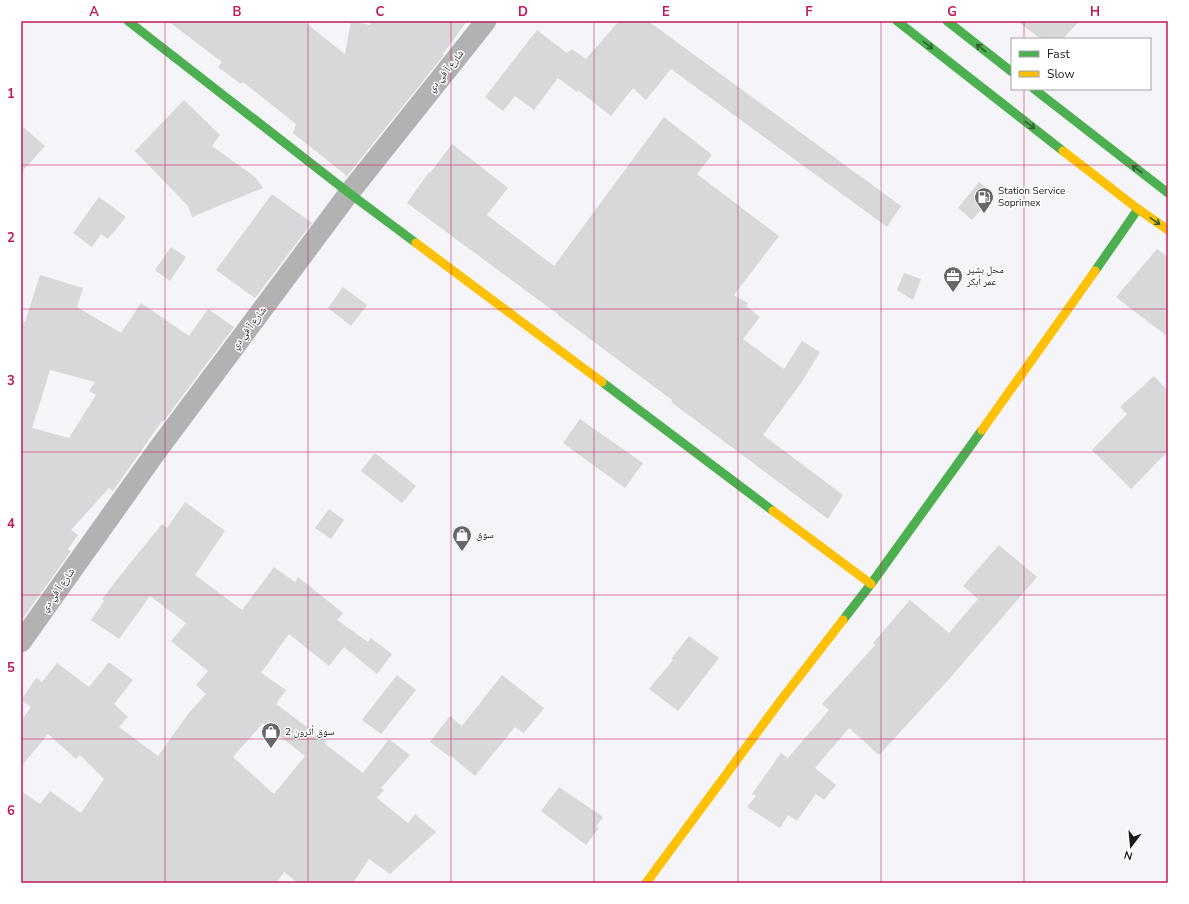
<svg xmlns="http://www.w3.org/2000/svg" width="1189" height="904" font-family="'Nunito Sans','Noto Naskh Arabic',sans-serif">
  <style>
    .building { fill: #d8d8da; fill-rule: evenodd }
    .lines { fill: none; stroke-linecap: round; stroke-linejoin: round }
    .street { stroke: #b3b2b2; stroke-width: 21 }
    .fast { stroke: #4caf50; stroke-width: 9 }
    .slow { stroke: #ffc107; stroke-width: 9 }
    .oneway { stroke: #305d33 }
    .grid { fill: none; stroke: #c2185b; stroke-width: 1; stroke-opacity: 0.55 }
    .labels { text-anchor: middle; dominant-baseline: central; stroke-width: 3; stroke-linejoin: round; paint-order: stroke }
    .street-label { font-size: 10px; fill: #1a1a1c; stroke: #fff }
    .poi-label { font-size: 10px; fill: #1a1a1c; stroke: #fff; text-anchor: start }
    .neatline { fill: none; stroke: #c2185b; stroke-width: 1.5 }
    .grid-label { font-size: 13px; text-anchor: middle; font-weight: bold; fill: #c2185b }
  </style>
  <rect width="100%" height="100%" fill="#f5f5f9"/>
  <!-- building -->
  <g class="building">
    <path d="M168 21H303L345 54 351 21 370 25 371 21H467L443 54 444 55 347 176 293 133 296 124 243 82 241 84 218 67 222 62Z"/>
    <path d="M619 21H648L901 206 887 227 671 69 646 100 633 88 611 116 578 90 577 92 558 78 534 110 515 96 503 111 485 97 537 30 567 53 572 49 586 59Z"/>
    <path d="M1017 21H1079L1063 39H1041Z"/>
    <path d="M184 100 220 135 212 146 255 177 263 188 192 217 188 206 135 151Z"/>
    <path d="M664 117 712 155 697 174 779 236 734 295 748 303 746 306 760 317 743 339 784 369 802 341 820 352 801 383 763 435 843 495 828 519 671 402 672 400 559 316V315L407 203 429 172 430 173 452 144 508 188 487 215 554 266Z"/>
    <path d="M21 125 45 146 21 173Z"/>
    <path d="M979 182 994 194 972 220 958 208Z"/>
    <path d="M272 194 312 223 255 298 216 270Z"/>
    <path d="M99 197 126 217 108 239 101 234 92 247 73 233Z"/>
    <path d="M171 247 186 257 170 281 155 270Z"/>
    <path d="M1157 249 1168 257V337L1116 297Z"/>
    <path d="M904 273 921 279 913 300 897 290Z"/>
    <path d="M40 275 83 288 77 307 121 333 141 303 189 336 208 309 234 327 163 422 162 421 113 491 109 488 71 530 78 535 68 549 71 551 21 621V321L25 322ZM50 370 95 382 89 391 96 395 69 438 32 428Z"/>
    <path d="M343 287 367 305 351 326 328 308Z"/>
    <path d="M1154 376 1168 391V451L1131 489 1092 450 1127 414 1120 407Z"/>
    <path d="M580 419 643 463 625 488 563 443Z"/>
    <path d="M375 453 416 486 402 503 361 471Z"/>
    <path d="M185 502 225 531 195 575 242 610 274 567 295 582 298 577 343 613 337 620 368 642 371 638 392 654 377 674 344 647 329 666 289 634 261 673 286 690 276 704 326 741 325 744 363 773 389 739 410 755 381 788 384 790 377 798 408 823 415 814 436 832 390 874 369 859 353 883H298L284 872 276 883H21V791L40 804 50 791 81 813 104 779 80 755 76 759 48 734 21 767V721L31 707 21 700 36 678 42 682 57 663 89 687 109 662 133 680 114 704 128 717 119 727 158 756 188 714 206 694 196 685 208 671 171 641 186 623 150 596 119 639 91 620 104 601 102 599 119 577 162 524 167 528ZM263 723 305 756 274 794 233 757Z"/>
    <path d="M329 509 344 520 331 539 315 528Z"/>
    <path d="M999 545 1037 577 950 678 879 755 849 728 815 768 836 785 824 800 816 794 797 821 788 815 780 828 747 807 756 796 752 794 781 753 788 758 829 710 822 704 875 645 873 643 910 600 949 633 978 599 963 586Z"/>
    <path d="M689 636 719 658 678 711 649 689 673 660 671 659Z"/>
    <path d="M397 675 416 690 381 734 362 720Z"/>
    <path d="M502 675 544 708 524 733 515 727 475 776 451 756 450 757 430 742 450 716 462 726Z"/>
    <path d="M559 787 603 817 596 827 599 828 586 845 541 811Z"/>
  </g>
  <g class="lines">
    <!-- street -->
    <path class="street" d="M21 642 156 452 349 193 486 21"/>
    <!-- fast -->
    <g class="fast">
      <path d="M128 21 349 193 416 243"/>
      <path d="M897 21 1063 151"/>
      <path d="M947 21 1012 72"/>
      <path d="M1034 89 1168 193"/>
      <path d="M1095 271 1138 209"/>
      <path d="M602 382 773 511"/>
      <path d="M843 620 871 584 982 430"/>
    </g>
    <!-- slow -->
    <g class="slow">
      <path d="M1063 151 1138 209 1168 230"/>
      <path d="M416 243 602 382"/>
      <path d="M982 430 1095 271"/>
      <path d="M773 511 871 584"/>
      <path d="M646 883 781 700 843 620"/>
    </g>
  </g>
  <!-- one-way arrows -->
  <defs><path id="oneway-shaft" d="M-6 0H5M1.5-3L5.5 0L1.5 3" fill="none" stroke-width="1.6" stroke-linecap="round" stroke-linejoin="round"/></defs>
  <g class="oneway">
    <use href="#oneway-shaft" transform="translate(928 45) rotate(38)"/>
    <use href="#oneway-shaft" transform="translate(981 48) rotate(-142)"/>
    <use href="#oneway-shaft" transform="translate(1030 125) rotate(38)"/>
    <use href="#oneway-shaft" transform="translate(1137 169) rotate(-143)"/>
    <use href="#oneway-shaft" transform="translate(1155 221) rotate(35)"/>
  </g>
  <!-- grid -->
  <path class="grid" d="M165 21V883M308 21V883M451 21V883M594 21V883M738 21V883M881 21V883M1024 21V39M1024 89V883M21 165H1168M21 309H1168M21 452H1168M21 595H1168M21 739H1168"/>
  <!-- icons -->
  <defs>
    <g id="fuel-pin" transform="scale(1)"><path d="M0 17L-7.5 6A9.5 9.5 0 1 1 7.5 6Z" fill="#676769" stroke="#fff"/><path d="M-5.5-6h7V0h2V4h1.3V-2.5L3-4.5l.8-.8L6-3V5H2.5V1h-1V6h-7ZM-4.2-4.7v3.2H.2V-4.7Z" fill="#fff"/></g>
    <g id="office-pin" transform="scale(1)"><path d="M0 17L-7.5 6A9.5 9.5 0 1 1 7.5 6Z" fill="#676769" stroke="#fff"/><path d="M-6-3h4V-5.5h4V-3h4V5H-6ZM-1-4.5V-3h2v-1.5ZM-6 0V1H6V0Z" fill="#fff"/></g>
    <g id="shop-pin" transform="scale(1)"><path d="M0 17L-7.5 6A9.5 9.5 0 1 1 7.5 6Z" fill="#676769" stroke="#fff"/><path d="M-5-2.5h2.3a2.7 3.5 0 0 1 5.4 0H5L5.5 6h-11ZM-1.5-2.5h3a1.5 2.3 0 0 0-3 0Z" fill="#fff"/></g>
  </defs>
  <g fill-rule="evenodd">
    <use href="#fuel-pin" x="984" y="197"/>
    <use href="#office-pin" x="953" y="276"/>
    <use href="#shop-pin" x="462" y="535"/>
    <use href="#shop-pin" x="271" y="732"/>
  </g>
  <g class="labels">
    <!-- street labels -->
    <g class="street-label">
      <text transform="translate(446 71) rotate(-51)">شارع آ في دي</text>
      <text transform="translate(249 328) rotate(-53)">شارع آ في دي</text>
      <text transform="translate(58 590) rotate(-55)">شارع آ في دي</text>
    </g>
    <!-- poi labels -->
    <g class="poi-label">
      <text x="998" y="191">Station Service<tspan x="998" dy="12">Soprimex</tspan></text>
      <text x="967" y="270">محل بشير<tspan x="967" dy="12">عمر أبكر</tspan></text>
      <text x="476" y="535">سوق</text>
      <text x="285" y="732">سوق أترون 2</text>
    </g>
  </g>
  <!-- border -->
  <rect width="1189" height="904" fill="none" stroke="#ffffff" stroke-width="44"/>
  <!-- legend -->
  <rect x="1011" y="38" width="140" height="52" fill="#ffffff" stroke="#a3a3a4"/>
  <rect x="1019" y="51" width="20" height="6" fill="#4caf50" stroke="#a3a3a4"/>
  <text x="1047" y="58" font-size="12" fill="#1a1a1c">Fast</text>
  <rect x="1019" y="71" width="20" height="6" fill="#ffc107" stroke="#a3a3a4"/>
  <text x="1047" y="78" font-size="12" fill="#1a1a1c">Slow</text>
  <!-- north arrow -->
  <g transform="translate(1131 846) rotate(196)" stroke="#ffffff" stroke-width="3" paint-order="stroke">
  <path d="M0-3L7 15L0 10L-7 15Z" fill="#1a1a1c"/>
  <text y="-6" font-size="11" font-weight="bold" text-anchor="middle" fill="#1a1a1c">N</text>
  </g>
  <rect x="22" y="22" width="1145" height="860" class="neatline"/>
  <g class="grid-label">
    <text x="94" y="16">A</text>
    <text x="237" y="16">B</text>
    <text x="380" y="16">C</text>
    <text x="523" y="16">D</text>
    <text x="666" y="16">E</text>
    <text x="809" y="16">F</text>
    <text x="952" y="16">G</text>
    <text x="1095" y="16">H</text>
    <text x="11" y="98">1</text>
    <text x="11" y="242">2</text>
    <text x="11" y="385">3</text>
    <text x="11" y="528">4</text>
    <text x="11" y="672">5</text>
    <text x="11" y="815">6</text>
  </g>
</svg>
